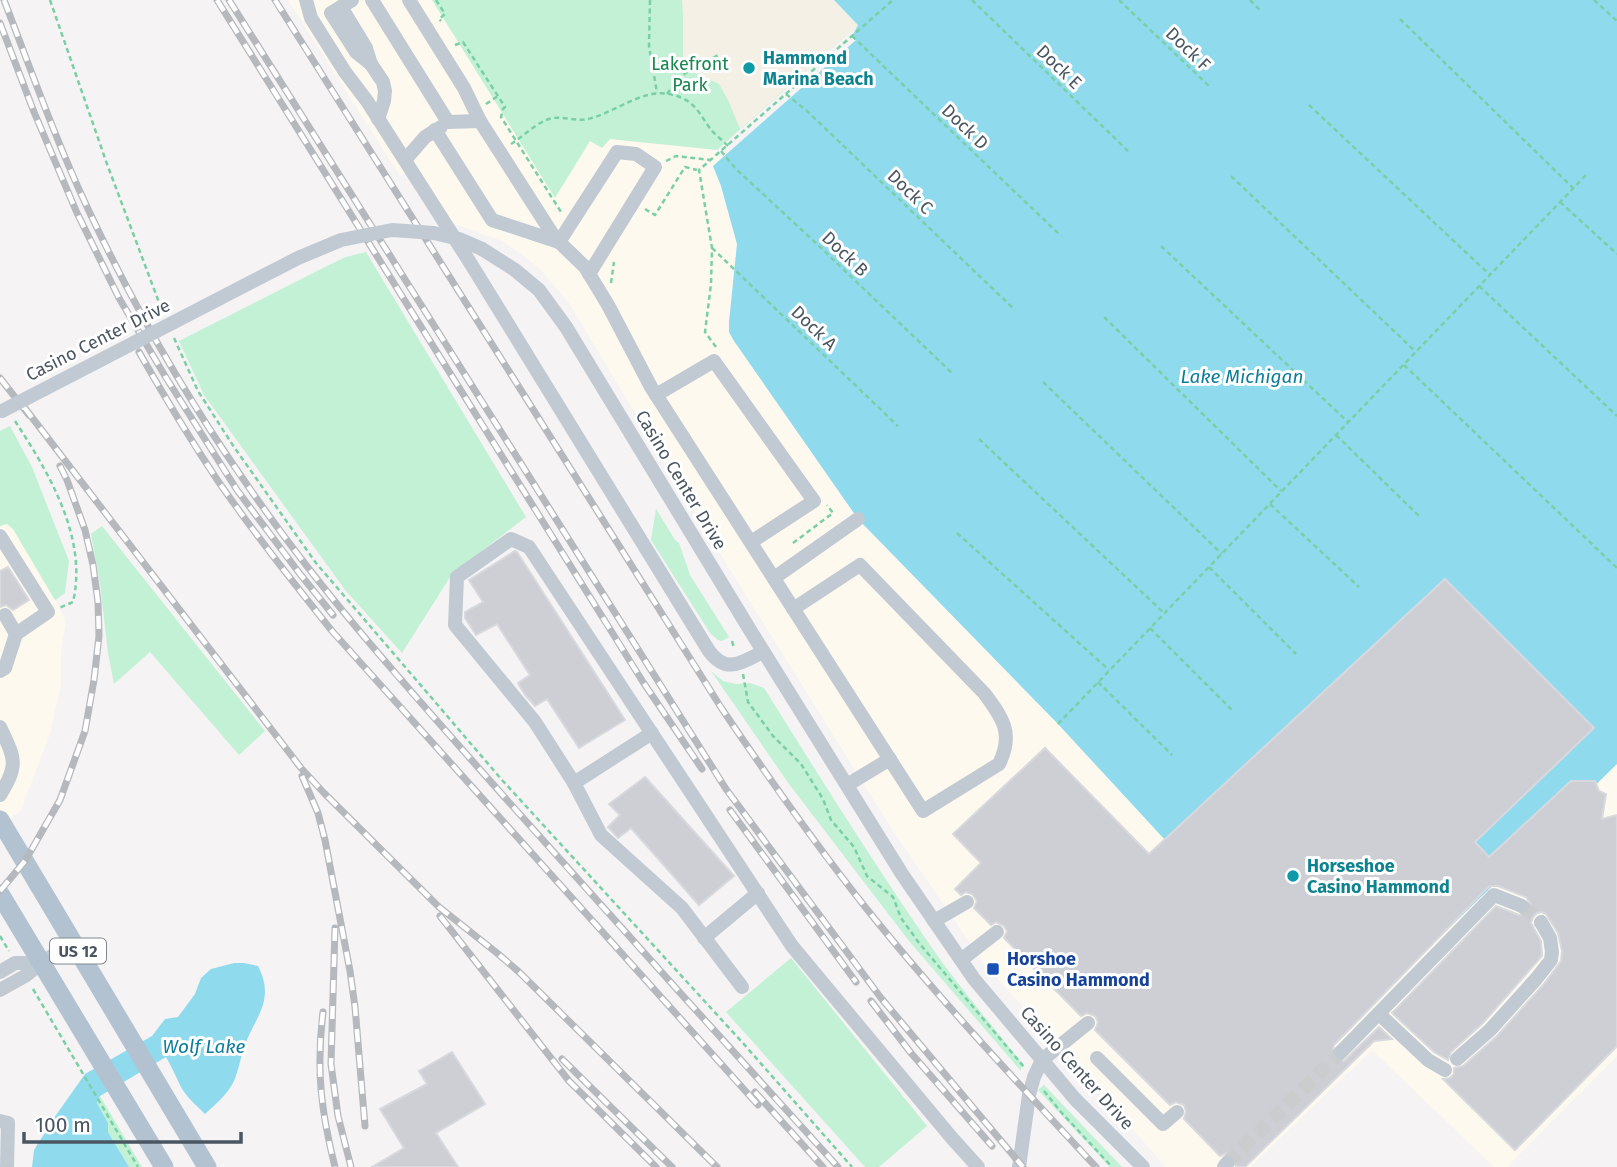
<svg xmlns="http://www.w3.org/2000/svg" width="1617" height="1167" font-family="'Fira Sans',sans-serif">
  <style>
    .commercial { fill: #fdf9ef }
    .green { fill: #c3f1d5 }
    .sand { fill: #f5f0e5 }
    .water { fill: #90daee }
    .building { fill: #cdcfd5; stroke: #d7d9de; stroke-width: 2 }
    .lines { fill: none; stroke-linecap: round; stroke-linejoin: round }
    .minor-tunnel { stroke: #caccce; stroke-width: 14; stroke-dasharray: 14 7; stroke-linecap: butt }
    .path { stroke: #7ad0a6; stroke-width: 2.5; stroke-dasharray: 5 3.5; stroke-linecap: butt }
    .minor { stroke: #c1cad2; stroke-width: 14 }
    .major { stroke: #b3c2d1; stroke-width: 19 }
    .rail-casing { stroke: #b5b8bd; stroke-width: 7 }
    .rail { stroke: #fff; stroke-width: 4.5; stroke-dasharray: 13; stroke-linecap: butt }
    .minor-bridge { stroke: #c1cad2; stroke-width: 14 }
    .culture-dot { fill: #0f9aa8; stroke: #fff; stroke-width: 2.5 }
    .transit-dot { fill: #1a4fb4; stroke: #fff; stroke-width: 2.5 }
    .labels { text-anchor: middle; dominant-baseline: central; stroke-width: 6; stroke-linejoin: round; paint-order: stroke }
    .shield { fill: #fff; stroke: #808990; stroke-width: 2 }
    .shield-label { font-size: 16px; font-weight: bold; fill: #4a5661 }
    .street-label { font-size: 18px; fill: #4a5661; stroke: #fff }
    .culture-label { font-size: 18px; font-weight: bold; fill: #0d838f; stroke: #fff; text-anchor: start }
    .park-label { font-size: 18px; fill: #17864f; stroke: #fff }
    .transit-label { font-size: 18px; font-weight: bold; fill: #164399; stroke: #fff; text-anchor: start }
    .water-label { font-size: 19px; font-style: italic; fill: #0c7c9b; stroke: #fff }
  </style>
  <rect width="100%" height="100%" fill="#f5f3f3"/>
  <!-- commercial -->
  <g class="commercial">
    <path d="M288 0H432L555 197 590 141 610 139 717 150 722 157 713 166 721 186 737 244 729 322V332L734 341 858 519 1058 724 1166 841 1353 1022 1617 764V1056L1507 1167H1494L1372 1050 1250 1167H1166L986 966 895 834 702 525 569 303 540 269 521 254 502 241 452 223 417 167 400 176Z"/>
    <path d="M7 524 13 529 55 600 66 621 61 654V685L50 734 23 805 20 812 12 816 9 824 0 809V526Z"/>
  </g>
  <!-- green -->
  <g class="green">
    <path d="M432 0H834L858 25 717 150 610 139 602 148 590 141 555 198Z"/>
    <path d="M366 252 526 517 452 574 402 653 346 591 204 395 179 341 327 266 346 257Z"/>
    <path d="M10 426 32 467 69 561 65 593 55 600 13 529 7 524 0 526V431Z"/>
    <path d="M656 509 675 540 679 543 690 575 729 637 722 641 718 640 710 633 651 540Z"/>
    <path d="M102 526 265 731 239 755 150 652 114 684 108 653 100 584 91 534Z"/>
    <path d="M711 671 723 681 736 684 750 683 764 688C818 774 872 861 930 945 958 986 991 1024 1022 1063L1021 1071 909 941 789 784Z"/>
    <path d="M791 958 927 1126 879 1167H865L726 1012Z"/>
    <path d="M1044 1085 1122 1167H1110L1038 1090Z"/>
    <path d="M100 1096 142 1167H129L108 1132V1123L97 1104Z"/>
  </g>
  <!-- sand -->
  <path class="sand" d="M682 0H834L858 25 740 129 729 102 719 84 697 74 683 62V14Z"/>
  <!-- water -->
  <g class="water">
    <path d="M834 0H1617V764L1353 1022 1166 841 1058 724 858 519 734 341 729 332V322L737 244 721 186 713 166 856 40 852 36 858 25Z"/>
    <path d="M234 963H244L258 966C275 999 257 1015 245 1044 241 1056 239 1069 234 1081 227 1095 216 1104 205 1114 196 1105 184 1095 179 1083 175 1074 171 1066 166 1057L100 1096 97 1103 108 1123V1132L129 1167H32L34 1150 54 1118 85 1074 152 1036 165 1019 178 1017 195 994 201 978 211 969Z"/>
  </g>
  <!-- building -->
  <g class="building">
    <path d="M515 551 517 552 625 720 579 748 547 699 535 706 525 695 518 683 530 675 497 624 476 635 465 618V612L483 602 469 580Z"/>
    <path d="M8 567 29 600 13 610 6 605 0 607V571Z"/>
    <path d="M1445 579 1594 728 1475 842 1489 857 1571 781H1595L1599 791 1606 794 1602 819 1617 815V1046L1515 1150 1443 1079 1450 1078 1454 1074V1068L1463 1066 1497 1036 1543 985 1561 961 1562 951 1558 933 1546 914 1542 912 1537 913 1533 917 1531 923 1541 941 1542 956 1483 1023 1451 1052 1448 1060 1434 1052 1392 1013 1496 906 1519 915 1527 914 1531 910V904L1526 897 1498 886H1491L1487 888 1334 1045 1332 1054 1335 1059 1339 1061H1344L1379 1027 1392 1039 1374 1041 1245 1167H1236V1160L1233 1156 1227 1153 1220 1156 1184 1119 1186 1111 1184 1105 1176 1102 1170 1105 1095 1030 1098 1022 1095 1016 1087 1013 1081 1016 1004 938 1007 931 1004 926 996 922 991 925 974 908 977 901 972 894 966 892 961 895 955 889 981 863 953 834 1045 748 1149 854Z"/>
    <path d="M645 777 734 876 699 905 631 828 618 838 608 827 620 815 609 804Z"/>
    <path d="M452 1052 485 1104 436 1133 458 1167H372L404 1148 380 1109 427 1084 419 1071Z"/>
  </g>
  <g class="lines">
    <!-- minor-tunnel -->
    <g class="minor-tunnel">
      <path d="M1522 906 1541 922"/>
      <path d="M1227 1163 1341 1052"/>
    </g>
    <!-- path -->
    <g class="path">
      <path d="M50 0 107 164 163 313"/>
      <path d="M436 0 445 14 439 19 441 21"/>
      <path d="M650 0 649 46 657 93"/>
      <path d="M972 0 1128 151"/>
      <path d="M1119 0 1209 86"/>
      <path d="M1250 0 1262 12"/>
      <path d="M1594 0 1617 21"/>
      <path d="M1400 19 1573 188"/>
      <path d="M852 36 1061 236"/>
      <path d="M455 45 463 42 505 107 503 109 501 117 561 212"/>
      <path d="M667 94C673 86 679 78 687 72 697 66 708 62 718 55"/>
      <path d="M786 94 807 111 1015 310"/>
      <path d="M486 104 498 96"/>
      <path d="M1309 105 1490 275"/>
      <path d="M511 144C522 137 533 126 546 120 559 114 575 122 588 119 621 111 649 81 684 99 698 106 703 120 712 131 717 136 723 141 728 146"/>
      <path d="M721 151 736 169 819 246 953 374"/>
      <path d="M666 161 676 156 711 160"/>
      <path d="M1231 176 1416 352"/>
      <path d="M1560 202 1617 254"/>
      <path d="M645 209 655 215 685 167 697 170"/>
      <path d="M1161 246 1348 422"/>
      <path d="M712 248 898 426"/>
      <path d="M611 283 614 262"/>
      <path d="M1479 286 1617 416"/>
      <path d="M1104 317 1281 491"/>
      <path d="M174 338 198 391 234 447 316 563 502 780 742 1042 852 1167"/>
      <path d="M716 347 705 332 711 284 712 248 699 170 893 0"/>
      <path d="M1404 365 1617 568"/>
      <path d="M1043 382 1222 554"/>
      <path d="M15 421C49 473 88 538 73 602L59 608"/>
      <path d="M1336 435 1419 516"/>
      <path d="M979 439 1164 613"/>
      <path d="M1270 504 1359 587"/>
      <path d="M957 533 1109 670"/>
      <path d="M793 543 833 513 827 505"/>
      <path d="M1209 567 1296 654"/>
      <path d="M1150 628 1234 712"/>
      <path d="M732 641 734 648"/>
      <path d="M743 674 748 702 773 736 801 764 823 799 831 820 854 847 867 876 893 897 901 918 919 943 1024 1067"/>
      <path d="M1098 682 1172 755"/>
      <path d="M1058 724 1586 175"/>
      <path d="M0 936 9 951"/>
      <path d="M33 989 138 1167"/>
      <path d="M1044 1091 1061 1112 1112 1167"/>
    </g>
    <!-- minor -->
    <g class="minor">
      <path d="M306 0 311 18 345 72 367 101 471 264 709 651C727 675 741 662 763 652"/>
      <path d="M352 0 341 7 366 48 371 64 383 82 385 91 384 101 378 119"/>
      <path d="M372 0 448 122 480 121 555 238 585 267 608 305 651 387 923 811 999 764C1014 734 1003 718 984 693L860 565 793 609"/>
      <path d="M409 0 464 88 480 121"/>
      <path d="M341 7 331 13 356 52 371 64"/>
      <path d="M435 130 492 220 559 242 617 152 636 154 655 167 589 274"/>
      <path d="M405 160 425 137 441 127"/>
      <path d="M482 249 515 270 539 290 566 327 750 630 902 874 974 979 1075 1099 1143 1167"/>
      <path d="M656 395 714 361 814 501 751 542"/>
      <path d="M0 536 48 612 16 634 5 668 0 671"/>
      <path d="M774 578 858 519"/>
      <path d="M5 615 16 634"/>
      <path d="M0 727C15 759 19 764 0 795"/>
      <path d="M574 783 652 733"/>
      <path d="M847 785 890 759"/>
      <path d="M934 921 967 902"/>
      <path d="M704 938 758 893"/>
      <path d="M961 960 997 932"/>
      <path d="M0 972 15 963H41"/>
      <path d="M742 987 682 908 601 835 574 783 535 722 455 625 457 577 511 539 529 547 792 946 951 1137 978 1167"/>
      <path d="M0 990 25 976 41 963 73 943"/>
      <path d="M1379 1014 1428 1060 1445 1070"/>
      <path d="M1341 1052 1494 895 1522 906"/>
      <path d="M1097 1058 1163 1124 1177 1112"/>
      <path d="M1457 1059 1490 1030 1536 979 1551 960 1552 952 1550 938 1541 922"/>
      <path d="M0 1121 8 1123 7 1167"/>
      <path d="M1019 1167 1029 1095 1034 1077 1042 1060 1088 1023"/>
      <path d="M1224 1167 1227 1163"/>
    </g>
    <!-- major -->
    <g class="major">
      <path d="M0 820 207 1167"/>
      <path d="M0 894 164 1167"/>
    </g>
    <!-- rail casing -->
    <g class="rail-casing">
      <g id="rail">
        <path d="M4 0C31 70 56 141 88 209 133 305 187 399 248 486 325 598 417 698 507 800 617 923 727 1045 838 1167"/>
        <path d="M217 0 643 682 702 769"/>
        <path d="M229 0 726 789 881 998 1023 1167"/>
        <path d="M275 0 722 709C768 777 815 844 866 908 938 998 1018 1083 1096 1167"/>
        <path d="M0 23 34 112 77 213 119 298 165 376 237 490 300 574 333 615"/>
        <path d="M139 352C164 396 190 439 218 481 254 533 293 582 332 631L758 1105"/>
        <path d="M0 378 29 415"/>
        <path d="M24 407 301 768 324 793 439 907 497 953 519 972 717 1167"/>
        <path d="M302 776 318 813 325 840 350 971 355 1007 365 1126"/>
        <path d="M730 810 856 982"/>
        <path d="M0 891 25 861 60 800 85 731 94 680 99 636 98 602 93 565 85 530 67 480 60 466"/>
        <path d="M440 916 569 1081 656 1167"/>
        <path d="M335 928 331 1064 338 1116 351 1167"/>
        <path d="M871 1001 911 1053 992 1146"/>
        <path d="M323 1012C316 1070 321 1111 335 1167"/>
        <path d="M562 1059 672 1167"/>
        <path d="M755 1092 823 1167"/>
      </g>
    </g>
    <!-- rail -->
    <use href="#rail" class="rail"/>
    <!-- minor-bridge -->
    <path class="minor-bridge" d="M2 411 298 258 341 240 392 230 434 233 459 239 482 249"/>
  </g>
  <!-- markers -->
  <g class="culture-dot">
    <circle cx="749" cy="68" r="7"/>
    <circle cx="1293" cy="876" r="7"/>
  </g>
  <rect class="transit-dot" x="986" y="962" width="14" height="14" rx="3.5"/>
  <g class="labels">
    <!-- shield labels -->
    <rect class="shield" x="50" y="938.5" width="56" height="25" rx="5"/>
    <g class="shield-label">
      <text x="78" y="951">US 12</text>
    </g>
    <!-- street labels -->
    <g class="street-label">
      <text transform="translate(1188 49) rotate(44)">Dock F</text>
      <text transform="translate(1059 67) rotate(44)">Dock E</text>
      <text transform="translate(965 127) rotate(44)">Dock D</text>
      <text transform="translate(910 192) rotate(44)">Dock C</text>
      <text transform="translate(845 254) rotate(44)">Dock B</text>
      <text transform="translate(814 328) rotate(44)">Dock A</text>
      <text transform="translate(98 340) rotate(-27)">Casino Center Drive</text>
      <text transform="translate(681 480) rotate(59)">Casino Center Drive</text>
      <text transform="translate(1077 1068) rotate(48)">Casino Center Drive</text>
    </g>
    <!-- culture labels -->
    <g class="culture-label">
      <text x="763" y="58">Hammond<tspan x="763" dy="21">Marina Beach</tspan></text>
      <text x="1307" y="866">Horseshoe<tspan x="1307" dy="21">Casino Hammond</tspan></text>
    </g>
    <!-- park labels -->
    <g class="park-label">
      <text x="690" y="64">Lakefront<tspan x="690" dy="21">Park</tspan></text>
    </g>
    <!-- transit labels -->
    <g class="transit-label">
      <text x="1007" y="959">Horshoe<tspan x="1007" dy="21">Casino Hammond</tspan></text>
    </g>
    <!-- water labels -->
    <g class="water-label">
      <text x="1242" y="376">Lake Michigan</text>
      <text x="204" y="1046">Wolf Lake</text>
    </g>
  </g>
  <!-- scale -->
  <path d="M24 1132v10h217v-10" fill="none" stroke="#4a5661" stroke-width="3.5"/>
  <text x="35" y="1132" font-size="21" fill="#4a5661" stroke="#ffffff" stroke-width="5" paint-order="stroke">100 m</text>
</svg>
